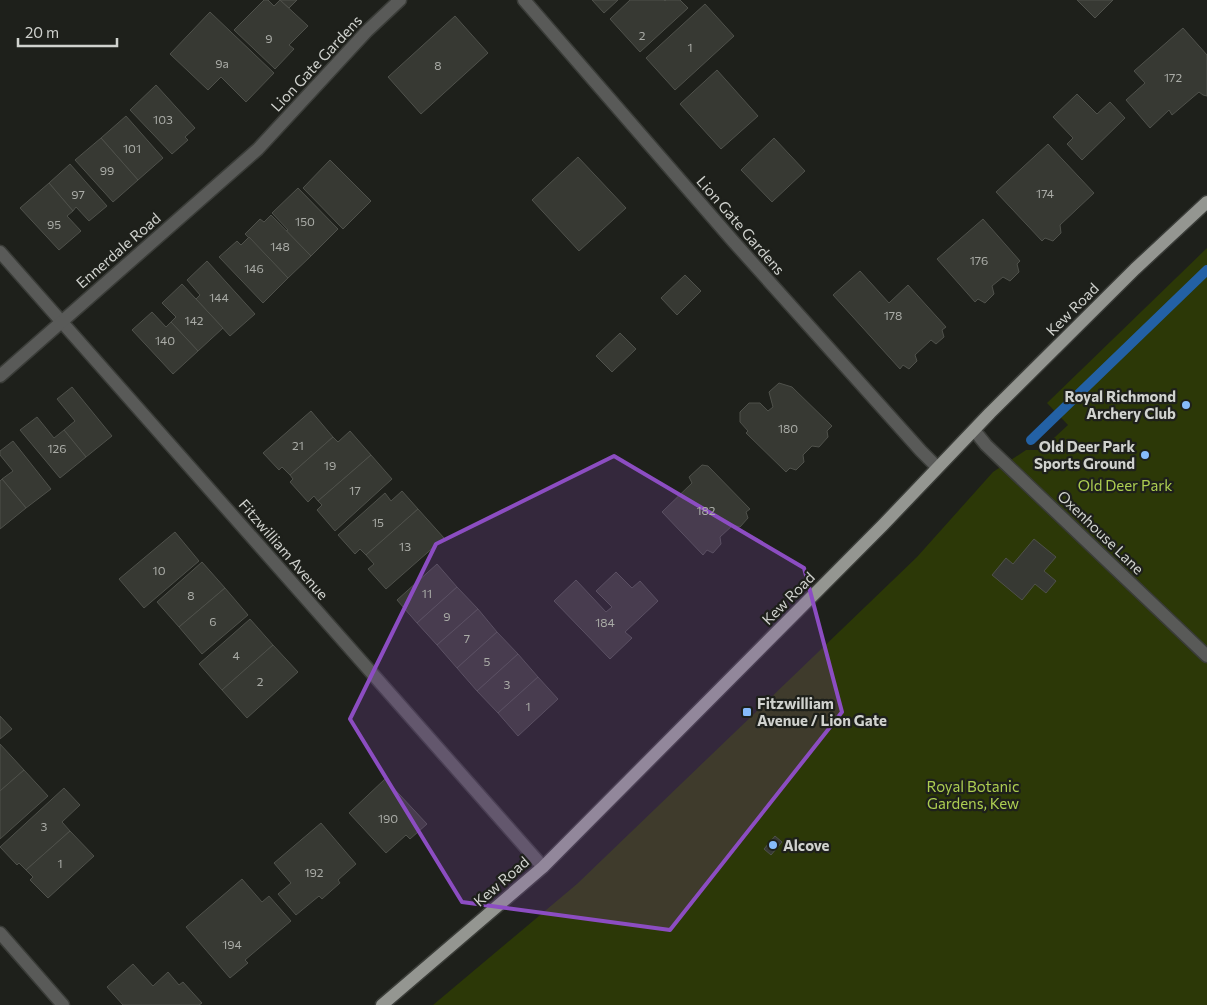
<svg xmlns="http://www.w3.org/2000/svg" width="1207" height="1005" font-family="Commissioner,sans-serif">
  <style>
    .green { fill: #2c3807 }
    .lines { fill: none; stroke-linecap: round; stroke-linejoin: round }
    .stream { stroke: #2361a5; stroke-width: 10 }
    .building { fill: #373933; stroke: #4f514b }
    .service-casing { stroke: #3a3c38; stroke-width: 15 }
    .minor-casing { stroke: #3a3c38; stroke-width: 15 }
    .primary-casing { stroke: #3a3c38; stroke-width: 15 }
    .service { stroke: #595a58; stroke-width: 12 }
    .minor { stroke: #595a58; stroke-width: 12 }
    .primary { stroke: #949691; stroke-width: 12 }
    .marked { fill: #8c4dc2; fill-opacity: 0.2; stroke: #8c4dc2; stroke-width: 4; stroke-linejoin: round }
    .poi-dot { fill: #86bbfb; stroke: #1e201b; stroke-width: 2 }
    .labels { text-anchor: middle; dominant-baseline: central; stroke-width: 4.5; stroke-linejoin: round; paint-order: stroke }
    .number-label { font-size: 12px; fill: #aaaca7 }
    .street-label { font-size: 15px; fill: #d0d2ce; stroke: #1e201b }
    .poi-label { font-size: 15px; font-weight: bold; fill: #d0d2ce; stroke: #1e201b; text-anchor: end }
    .park-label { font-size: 15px; fill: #adce51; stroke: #1e201b }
  </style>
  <rect width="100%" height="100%" fill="#1e201b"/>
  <!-- green -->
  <path class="green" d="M1207 248V1005H433L577 884 917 557 993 472 1026 450H1041L1068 425 1047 403Z"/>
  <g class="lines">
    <!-- stream -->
    <path class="stream" d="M1031 440 1207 270"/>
  </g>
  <!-- building -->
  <g class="building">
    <path d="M264 0H268L274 6 280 0 308 26 289 45 294 49 275 69 234 30Z"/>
    <path d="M280 0H297L289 8Z"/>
    <path d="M592 0H618L604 13Z"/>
    <path d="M630 0H664L665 1 666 0H680L688 8 640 52 610 19Z"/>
    <path d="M1077 0H1113L1095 18Z"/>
    <path d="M705 4 734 36 675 90 646 58Z"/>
    <path d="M210 12 274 73 246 102 221 77 208 90 170 54Z"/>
    <path d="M455 16 488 53 421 114 388 77Z"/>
    <path d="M1183 28 1207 55V96L1203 95 1199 92 1172 115 1169 110 1150 128 1126 100 1145 83 1134 71Z"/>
    <path d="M717 70 758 116 721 149 680 104Z"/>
    <path d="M156 85 195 128 185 137 188 140 172 154 130 110Z"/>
    <path d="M1077 94 1097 114 1110 102 1125 118 1082 160 1067 144 1073 138 1053 117Z"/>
    <path d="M126 116 163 158 138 180 101 138Z"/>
    <path d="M101 138 138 180 113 202 75 160Z"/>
    <path d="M774 138 805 171 772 202 741 170Z"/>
    <path d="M1048 144 1094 193 1060 225 1061 233 1053 241 1045 238 1042 241 996 192Z"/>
    <path d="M578 157 626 208 579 251 532 200Z"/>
    <path d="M330 160 371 201 343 229 303 188Z"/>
    <path d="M70 164 107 206 89 221 76 207 73 211 49 183Z"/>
    <path d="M49 183 73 211 67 216 81 231 59 250 20 208Z"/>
    <path d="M298 188 338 229 311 256 286 231 288 230 272 213Z"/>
    <path d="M271 215 311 256 288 278 245 234 260 219 264 222Z"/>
    <path d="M983 219 1020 261 1017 264 1019 272 1010 281 1003 277 992 286 994 294 985 303 978 299 975 302 937 259Z"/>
    <path d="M249 237 288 278 263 303 219 257 237 241 241 245Z"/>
    <path d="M207 261 255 314 230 336 196 299 200 295 187 280Z"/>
    <path d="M860 271 889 303 908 285 946 327 942 330 944 337 936 344 931 340 915 355 917 361 909 369 903 365 900 369 833 295Z"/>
    <path d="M685 275 701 291 677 315 661 298Z"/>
    <path d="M182 284 223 328 198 351 171 322 176 317 162 303Z"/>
    <path d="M152 312 166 327 171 322 198 351 173 374 132 330Z"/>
    <path d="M620 333 636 349 612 372 596 356Z"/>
    <path d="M779 383 792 387 832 426 827 431 828 437 819 447 812 446 803 455 804 462 796 470 790 468 786 472 746 433 748 431 740 422V412L749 403H760L768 411 773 407 769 392Z"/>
    <path d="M72 387 112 436 86 457 64 430 75 421 57 399Z"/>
    <path d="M311 411 333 437 290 475 282 467 279 470 263 453Z"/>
    <path d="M37 417 54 438 64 430 86 457 60 478 20 430Z"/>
    <path d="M350 431 371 455 318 501 314 496 308 502 290 482 293 479 290 475 333 437 338 442Z"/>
    <path d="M13 441 51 489 26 508 2 479 13 471 0 455V451Z"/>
    <path d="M371 455 392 479 335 531 317 510 322 505 318 501Z"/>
    <path d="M702 465 708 466 750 509 746 512 748 518 740 527 733 525 720 537 721 544 713 553 707 550 703 555 662 512 692 483 689 477Z"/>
    <path d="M2 479 26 508 0 529V481Z"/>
    <path d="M402 491 418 509 366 555 360 549 355 554 338 535 385 493 391 501Z"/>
    <path d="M418 509 444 538 386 589 368 569 374 564 366 555Z"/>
    <path d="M175 532 199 561 144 608 119 579Z"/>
    <path d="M1034 539 1056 557 1044 571 1056 581 1046 593 1035 584 1022 600 992 575 1006 558 1013 564Z"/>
    <path d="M202 562 225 588 179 627 157 602Z"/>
    <path d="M437 564 457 587 417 623 397 600Z"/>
    <path d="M616 572 632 588 640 581 658 601 625 632 632 638 610 659 554 601 576 580 606 612 612 607 596 591Z"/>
    <path d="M457 587 478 609 437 645 417 623Z"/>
    <path d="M225 588 248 615 202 654 179 627Z"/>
    <path d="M478 609 497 632 457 668 437 645Z"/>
    <path d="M250 619 273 645 222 690 199 664Z"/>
    <path d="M497 632 518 654 477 691 457 668Z"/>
    <path d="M273 645 298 672 247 718 222 690Z"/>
    <path d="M518 654 538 677 498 713 477 691Z"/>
    <path d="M538 677 558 699 518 736 498 713Z"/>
    <path d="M0 716 12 729 0 739Z"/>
    <path d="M0 744 24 770 0 791Z"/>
    <path d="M24 770 48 796 0 839V791Z"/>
    <path d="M385 779 427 824 410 839 406 835 386 853 349 813Z"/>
    <path d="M64 788 80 805 62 822 70 831 26 870 19 863 17 865 0 847Z"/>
    <path d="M321 823 356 864 338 880 340 883 322 899 319 896 296 915 278 894 291 883 274 863Z"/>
    <path d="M70 831 94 856 48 898 30 880 33 877 26 870Z"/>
    <path d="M775 836 782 842 771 855 764 849Z"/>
    <path d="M242 879 262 902 269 896 291 921 245 960 248 963 230 978 186 927Z"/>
    <path d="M133 964 153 986 168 972 179 985 183 982 202 1003 199 1005H123L107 987Z"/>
  </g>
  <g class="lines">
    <!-- service casing -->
    <g class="service-casing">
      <path id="service" d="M974 430 986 445 1207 656"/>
    </g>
    <!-- minor casing -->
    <g class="minor-casing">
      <g id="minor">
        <path d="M524 0 733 241 921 451 937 467"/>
        <path d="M0 252 543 867"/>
        <path d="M0 376 258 149 367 31 400 0"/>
        <path d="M0 933 63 1005"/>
      </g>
    </g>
    <!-- primary casing -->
    <g class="primary-casing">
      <path id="primary" d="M382 1005 543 867 883 525 990 413 1135 269 1207 202"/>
    </g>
    <!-- service -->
    <use href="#service" class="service"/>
    <!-- minor -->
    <use href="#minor" class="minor"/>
    <!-- primary -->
    <use href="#primary" class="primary"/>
  </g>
  <!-- marked area -->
  <path class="marked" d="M614 456 804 568 842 712 670 930 462 902 350 719 436 544Z"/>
  <!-- markers -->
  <g class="poi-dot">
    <circle cx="1186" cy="405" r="5"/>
    <circle cx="1145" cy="455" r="5"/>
    <rect x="742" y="707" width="10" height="10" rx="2.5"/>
    <circle cx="773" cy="845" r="5"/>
  </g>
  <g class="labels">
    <!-- number labels -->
    <g class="number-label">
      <text x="642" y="35">2</text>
      <text x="269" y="38">9</text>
      <text x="690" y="47">1</text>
      <text x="222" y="63">9a</text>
      <text x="438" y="65">8</text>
      <text x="1173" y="77">172</text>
      <text x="163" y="119">103</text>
      <text x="132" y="148">101</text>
      <text x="107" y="170">99</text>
      <text x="1045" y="193">174</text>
      <text x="78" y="194">97</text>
      <text x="305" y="221">150</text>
      <text x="54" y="224">95</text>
      <text x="280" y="246">148</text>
      <text x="979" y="260">176</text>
      <text x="254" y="268">146</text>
      <text x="219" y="297">144</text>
      <text x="893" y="315">178</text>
      <text x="194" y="320">142</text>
      <text x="165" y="340">140</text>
      <text x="788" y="428">180</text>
      <text x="298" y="445">21</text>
      <text x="57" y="448">126</text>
      <text x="330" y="465">19</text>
      <text x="355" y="490">17</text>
      <text x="706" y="510">182</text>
      <text x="378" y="522">15</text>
      <text x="405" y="546">13</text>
      <text x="159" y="570">10</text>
      <text x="427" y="593">11</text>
      <text x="191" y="595">8</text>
      <text x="447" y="616">9</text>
      <text x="213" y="621">6</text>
      <text x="605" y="622">184</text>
      <text x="467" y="638">7</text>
      <text x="236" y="655">4</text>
      <text x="487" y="661">5</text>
      <text x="260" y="681">2</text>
      <text x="507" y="684">3</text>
      <text x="528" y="706">1</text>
      <text x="388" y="818">190</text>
      <text x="44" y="826">3</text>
      <text x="60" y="863">1</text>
      <text x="314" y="872">192</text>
      <text x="232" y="944">194</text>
    </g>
    <!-- street labels -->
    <g class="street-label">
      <text transform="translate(316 63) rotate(-47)">Lion Gate Gardens</text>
      <text transform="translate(741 225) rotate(49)">Lion Gate Gardens</text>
      <text transform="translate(118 250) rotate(-41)">Ennerdale Road</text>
      <text transform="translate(1072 309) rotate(-45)">Kew Road</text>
      <text transform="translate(1101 532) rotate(44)">Oxenhouse Lane</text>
      <text transform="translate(284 549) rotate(49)">Fitzwilliam Avenue</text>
      <text transform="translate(788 598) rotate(-45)">Kew Road</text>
      <text transform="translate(501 881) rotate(-41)">Kew Road</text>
    </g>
    <!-- poi labels -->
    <g class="poi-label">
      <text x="1176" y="396">Royal Richmond<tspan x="1176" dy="17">Archery Club</tspan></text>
      <text x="1135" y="446">Old Deer Park<tspan x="1135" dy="17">Sports Ground</tspan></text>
      <text x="757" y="703" text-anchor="start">Fitzwilliam<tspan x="757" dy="17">Avenue / Lion Gate</tspan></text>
      <text x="783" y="845" text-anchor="start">Alcove</text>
    </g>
    <!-- park labels -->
    <g class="park-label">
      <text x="1125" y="485">Old Deer Park</text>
      <text x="973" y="786">Royal Botanic<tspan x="973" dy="17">Gardens, Kew</tspan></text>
    </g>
  </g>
  <!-- scale -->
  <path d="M18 38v8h99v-8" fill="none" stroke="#d0d2ce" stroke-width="2.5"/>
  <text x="25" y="38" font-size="15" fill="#d0d2ce" stroke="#1e201b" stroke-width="4" paint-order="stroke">20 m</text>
</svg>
